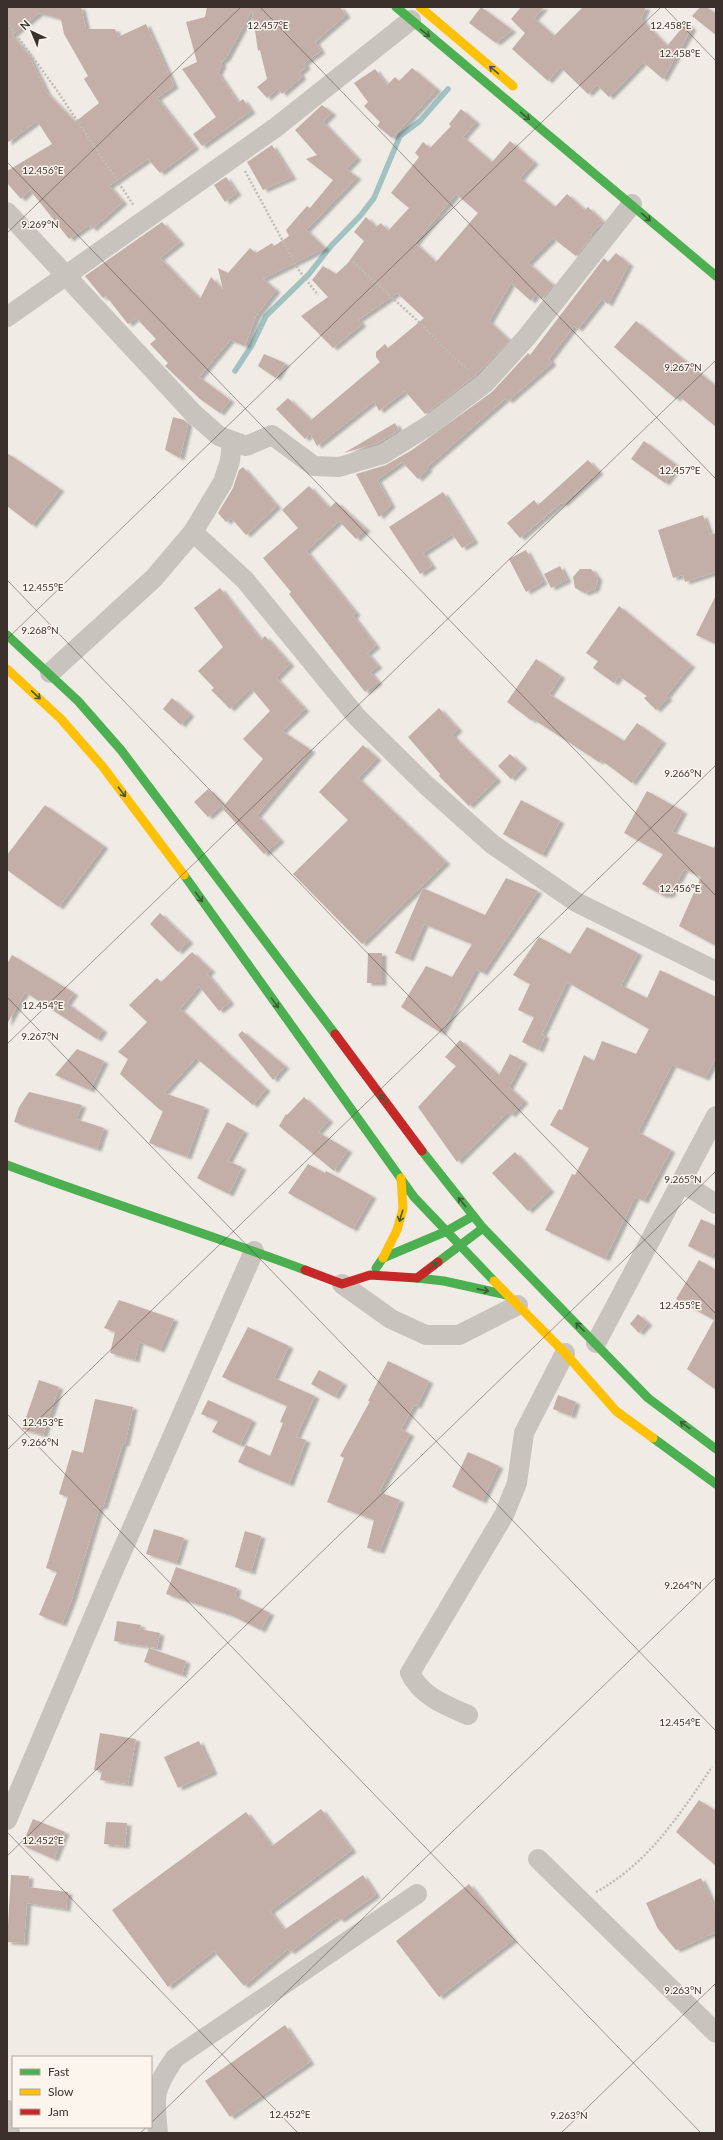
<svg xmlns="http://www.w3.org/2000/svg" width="723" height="2140" font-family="Lato,sans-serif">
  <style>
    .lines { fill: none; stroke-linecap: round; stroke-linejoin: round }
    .stream { stroke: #a1c2c1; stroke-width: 5.5 }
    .building { fill: #c3afa7; fill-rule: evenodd; filter: url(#shadow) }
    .path { stroke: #c2bbb6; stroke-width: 2.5; stroke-dasharray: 2 2; stroke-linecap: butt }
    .street { stroke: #c9c3be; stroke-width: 20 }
    .fast { stroke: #4caf50; stroke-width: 9 }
    .slow { stroke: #ffc107; stroke-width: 9 }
    .jam { stroke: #c62828; stroke-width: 9 }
    .oneway { stroke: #415c38 }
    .ticks { fill: none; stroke: #3b302b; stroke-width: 1; stroke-opacity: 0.45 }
    .ticks-label { font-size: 10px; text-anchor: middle; fill: #3b302b; stroke: #fbf5ee; stroke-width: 3; stroke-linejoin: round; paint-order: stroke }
  </style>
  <defs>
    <filter id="shadow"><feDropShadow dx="4.5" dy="2.5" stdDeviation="1" flood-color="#0004"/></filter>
  </defs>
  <rect width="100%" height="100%" fill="#f0ebe5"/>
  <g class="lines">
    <!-- stream -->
    <path class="stream" d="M235 371 252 345 266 316 309 274 331 246 361 215 374 198 400 136 420 121 448 89"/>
  </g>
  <!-- building -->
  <g class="building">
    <path d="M7 7H81L86 29H115L118 37 146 24 174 86 157 98 195 147 160 173 148 159 109 186 123 202 92 229 89 225 69 239 30 190 21 199 7 183V171L52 144 37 121 7 143ZM39 13 61 19 64 34 88 76 84 79 99 103 75 122 47 93 28 54 12 35Z"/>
    <path d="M207 7H340L346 15 315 42 321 51 304 63 306 67 299 73 302 77 282 94 278 88 267 98 257 87 267 79 260 50 258 51 252 10 226 58 221 62 222 65 218 73 238 103 243 99 251 111 202 146 193 134 216 117 182 69 197 62 186 22 205 17Z"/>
    <path d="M481 7 512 30 496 43 469 23Z"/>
    <path d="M521 7H544L534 18 554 36 583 7H646L641 19 667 46 686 23 692 28 663 79 643 62 609 97 597 85 588 94 560 67 548 81 512 49 525 33 511 19Z"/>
    <path d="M700 7H707L716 14V35L692 16Z"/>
    <path d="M412 68 437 89 392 138 377 126 380 122 364 106 368 102 354 83 375 69 387 85 395 77 399 81Z"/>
    <path d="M322 105 332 113 323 122 357 158 346 169 357 177 306 230 325 248 263 279 276 290 256 316 245 346 230 340 199 377 230 400 220 413 200 399 165 366 168 363 150 344 156 339 136 318 128 324 106 296 103 298 85 276 162 222 180 242 160 258 200 299 211 277 223 290 218 268 228 273 250 248 256 253 272 243 274 246 289 236 286 230 307 206 310 208 333 180 306 159 317 155 295 130Z"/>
    <path d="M461 109 476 122 463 137 492 162 510 141 534 162 520 178 555 207 567 194 585 210 588 207 603 222 591 234 592 236 576 256 553 238 528 263 553 285 542 299 536 294 531 301 511 283 489 321 509 340 477 374 425 414 405 391 379 411 374 401 317 446 310 433 305 439 276 409 288 398 311 420 380 362 376 357V352L385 344 388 348 424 318 397 293 358 320 362 324 333 348 301 316 328 297 312 280 323 266 336 274 347 264 364 241 354 232 366 217 376 227 381 223 388 231 409 208 391 193 419 157 415 153 423 142 430 148 451 126 449 124ZM456 194 478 213 436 262 415 243Z"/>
    <path d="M272 145 292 177 263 190 247 162Z"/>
    <path d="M226 177 237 193 225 202 214 185Z"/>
    <path d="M616 253 629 264 608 304 602 299 578 329 574 326 549 359 552 363 508 401 506 398 427 467 428 469 418 479 402 462 377 480 391 505 379 517 356 474 386 465 412 450 492 392 528 353 530 355 604 258 608 262Z"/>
    <path d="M636 321 716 386V427L679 396 676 399 614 347Z"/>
    <path d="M264 354 285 363 276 378 258 366Z"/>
    <path d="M173 417 184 420 188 424 180 458 165 450Z"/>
    <path d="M395 423 399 430 378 443 344 453Z"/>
    <path d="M644 441 678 466 665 483 631 459Z"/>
    <path d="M7 453 60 489 32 525 7 506Z"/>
    <path d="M588 460 599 472 563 504 561 503 520 538 507 523 534 500 538 505Z"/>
    <path d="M243 467 277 506 246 535 231 518 226 522 218 513 233 488 239 470Z"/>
    <path d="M309 486 329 508 336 502 366 529 356 539 339 521 306 551 356 613 353 616 376 646 367 653 378 666 370 672 378 682 365 692 289 594 291 592 263 558 298 528 282 510Z"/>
    <path d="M443 492 474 541 462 548 452 534 423 553 432 566 420 574 389 527Z"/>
    <path d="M703 515 710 535 716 533V572L685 582 683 575 673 578 658 530Z"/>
    <path d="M526 550 543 582 526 592 509 559Z"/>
    <path d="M560 566 567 580 551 588 544 574Z"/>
    <path d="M580 569H591L598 578 595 589 585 593 575 588 573 577Z"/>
    <path d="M220 588 261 640 265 636 290 664 276 678 305 709 282 731 311 750 257 815 280 840 264 854 222 808 263 759 243 739 270 711 251 688 230 709 211 690 214 688 198 671 223 647 194 608Z"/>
    <path d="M716 595V644L696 635Z"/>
    <path d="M619 606 691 665 666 696 668 698 656 710 644 698 647 696 619 676 614 683 593 668 598 661 586 653Z"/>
    <path d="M536 659 561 676 549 694 624 741 637 723 662 741 632 783 601 760 599 762 533 719 532 721 507 702Z"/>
    <path d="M172 698 190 714 181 725 163 709Z"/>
    <path d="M439 708 458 729 452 735 497 779 469 806 439 776 440 774 408 737Z"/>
    <path d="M363 745 377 758 358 778 446 862 362 944 293 874 348 820 319 792Z"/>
    <path d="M510 754 523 766 511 779 498 766Z"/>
    <path d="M208 789 223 804 208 817 194 802Z"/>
    <path d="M647 791 683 811 672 832 714 848 716 843V946L679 926 701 877 684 869 670 895H662L642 884 663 854 624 833Z"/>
    <path d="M521 800 560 821 542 855 503 834Z"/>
    <path d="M45 805 104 846 59 907 7 870V855Z"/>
    <path d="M506 878 538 891 483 973 476 969 441 1033 401 1007 426 966 452 977 472 944 424 924 409 959 395 953 423 888 485 915Z"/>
    <path d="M160 913 189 941 178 952 150 924Z"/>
    <path d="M587 927 638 953 621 985 647 998 660 970 716 997V1057L705 1078 672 1065 638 1132 671 1150 644 1201 635 1197 605 1259 545 1230 572 1174 575 1175 589 1148 550 1125 559 1109 562 1110 584 1055 594 1061 602 1041 636 1054 649 1029 567 982 542 1034 545 1036 539 1050 522 1042 534 1017 518 1010 530 984 513 975 539 937 570 954Z"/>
    <path d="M192 952 211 970 207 974 230 1002 219 1011 199 986 180 1009 266 1089 253 1105 196 1058 164 1093 205 1107 187 1157 149 1143 163 1111 159 1109 120 1074 128 1059 118 1052 147 1022 129 1005 157 978 161 982Z"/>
    <path d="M368 953H382V983H367Z"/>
    <path d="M12 955 74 993 67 1003 103 1030 97 1039 25 992 7 1024V964Z"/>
    <path d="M242 1031 285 1066 273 1080 238 1035Z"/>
    <path d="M460 1040 499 1075 510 1054 523 1061 509 1087 524 1101 511 1115 508 1112 457 1162 418 1107 456 1066 445 1057Z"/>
    <path d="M77 1049 104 1061 90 1090 55 1075Z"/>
    <path d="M29 1092 82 1105 76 1119 104 1128 97 1149 14 1122 19 1107Z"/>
    <path d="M304 1097 329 1120 318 1132 348 1150 334 1171 279 1126 286 1114 287 1115Z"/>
    <path d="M227 1122 244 1131 228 1161 242 1167 229 1194 197 1178Z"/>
    <path d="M515 1152 550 1190 528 1211 492 1173Z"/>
    <path d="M308 1164 325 1173 326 1171 372 1196 353 1229 288 1193Z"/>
    <path d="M701 1219 716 1226V1248L711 1257 688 1246Z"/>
    <path d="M699 1260 716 1270V1390L687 1369 714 1320 676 1299Z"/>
    <path d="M119 1300 174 1319 160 1350 139 1342 135 1360 110 1353 115 1332 104 1328Z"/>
    <path d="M638 1314 648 1323 639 1333 630 1324Z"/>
    <path d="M248 1327 289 1346 274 1378 315 1396 296 1437 306 1440 289 1484 238 1462 246 1445 270 1456 283 1423 280 1422 287 1406 222 1377Z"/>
    <path d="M388 1361 429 1381 417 1406 414 1405 401 1429 410 1434 379 1492 400 1500 380 1551 367 1548 374 1520 327 1502 344 1458 340 1456 370 1401H368Z"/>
    <path d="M319 1370 343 1383 335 1397 311 1384Z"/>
    <path d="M39 1380 59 1387 43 1435 22 1429Z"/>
    <path d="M558 1395 576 1402 571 1416 553 1409Z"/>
    <path d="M95 1399 133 1407 125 1444 123 1443 103 1507 100 1506 72 1599 62 1624 39 1615 57 1572 46 1568 68 1497 59 1494 72 1450 83 1453Z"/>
    <path d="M208 1400 252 1420 240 1445 212 1432 218 1421 201 1414Z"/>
    <path d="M468 1452 499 1466 482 1501 452 1487Z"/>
    <path d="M154 1529 184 1538 176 1563 146 1554Z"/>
    <path d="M245 1531 261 1536 251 1572 235 1567Z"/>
    <path d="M176 1567 237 1588 235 1596 270 1613 261 1630 231 1615 166 1594Z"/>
    <path d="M117 1621 141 1625 140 1629 160 1633 157 1648 114 1641Z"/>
    <path d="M149 1648 186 1661 182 1675 144 1662Z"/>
    <path d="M100 1733 136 1739 128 1784 100 1780 102 1771 94 1770Z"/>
    <path d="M199 1741 213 1772 178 1788 164 1757Z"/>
    <path d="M699 1800 716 1811V1866L676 1832Z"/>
    <path d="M321 1809 352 1850 270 1911 284 1930 363 1875 376 1895 340 1920 337 1917 290 1952 288 1949 244 1986 214 1951 168 1987 112 1910 246 1812 272 1846Z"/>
    <path d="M33 1819 65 1832 54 1859 22 1845Z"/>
    <path d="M106 1822 127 1823 125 1846 104 1844Z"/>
    <path d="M11 1875 29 1876 28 1887 68 1892 66 1909 27 1903 24 1943 7 1942Z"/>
    <path d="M701 1878 716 1911V1932L676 1950 658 1929 646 1903Z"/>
    <path d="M469 1884 513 1940 439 1997 396 1941Z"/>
    <path d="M285 2025 310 2062 230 2117 205 2081Z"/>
  </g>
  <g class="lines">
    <!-- path -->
    <g class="path">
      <path d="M7 22 56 89 134 206"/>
      <path d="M245 171 298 269 318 295"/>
      <path d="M353 262 420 323 450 354 470 371"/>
      <path d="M596 1892C648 1864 680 1814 712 1767"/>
    </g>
    <!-- street -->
    <g class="street">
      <path d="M7 212 193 413 219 436 246 446 272 435 314 466 339 467 383 454 431 424 485 383 526 338 632 204"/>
      <path d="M7 317 275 128 411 20"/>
      <path d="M193 532 245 580 357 717 426 785 492 844 576 902 716 971"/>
      <path d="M50 673 154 578 193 532 223 482 230 461 232 441"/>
      <path d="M681 1182 716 1204"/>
      <path d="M342 1284 391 1319 426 1335H459L518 1305"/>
      <path d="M596 1343 716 1116"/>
      <path d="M468 1715C445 1705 421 1696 410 1673L504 1515 517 1483 524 1433 565 1353"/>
      <path d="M7 1820 111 1576 254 1251"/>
      <path d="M538 1859 716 2033"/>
      <path d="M7 2110 10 2133"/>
      <path d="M158 2133C154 2095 153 2090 175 2058L417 1894"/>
    </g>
    <!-- fast -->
    <g class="fast">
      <path d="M396 7 716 276"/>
      <path d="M7 635 78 701 121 750 335 1034"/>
      <path d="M184 875 414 1197 494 1281"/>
      <path d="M422 1151 483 1228 648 1398 716 1449"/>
      <path d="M7 1165C106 1202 206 1233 305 1270"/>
      <path d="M438 1262 483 1228"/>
      <path d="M376 1268 383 1258 447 1231 473 1216"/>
      <path d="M417 1278 444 1281 507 1295"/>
      <path d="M653 1438 716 1484"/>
    </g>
    <!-- slow -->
    <g class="slow">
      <path d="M420 7 513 86"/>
      <path d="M7 669 61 719 103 767 184 875"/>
      <path d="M383 1258 397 1230 403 1209 401 1178"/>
      <path d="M494 1281 565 1353 616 1411 653 1438"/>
    </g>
    <!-- jam -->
    <g class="jam">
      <path d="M335 1034 422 1151"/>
      <path d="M305 1270 342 1284 370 1275 417 1278 438 1262"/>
    </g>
  </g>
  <!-- one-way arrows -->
  <defs><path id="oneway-shaft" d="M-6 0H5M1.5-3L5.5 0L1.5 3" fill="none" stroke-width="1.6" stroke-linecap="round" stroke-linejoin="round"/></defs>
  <g class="oneway">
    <use href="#oneway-shaft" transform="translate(425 33) rotate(40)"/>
    <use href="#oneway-shaft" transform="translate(494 70) rotate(-140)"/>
    <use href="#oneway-shaft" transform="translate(525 116) rotate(40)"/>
    <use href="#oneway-shaft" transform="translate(646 217) rotate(41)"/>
    <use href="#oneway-shaft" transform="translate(36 695) rotate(43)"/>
    <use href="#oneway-shaft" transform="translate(122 792) rotate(53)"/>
    <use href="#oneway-shaft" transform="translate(199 897) rotate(54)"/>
    <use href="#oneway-shaft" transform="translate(275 1003) rotate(54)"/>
    <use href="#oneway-shaft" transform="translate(383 1099) rotate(-127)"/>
    <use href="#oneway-shaft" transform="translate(462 1202) rotate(-129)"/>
    <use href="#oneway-shaft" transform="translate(401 1216) rotate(107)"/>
    <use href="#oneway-shaft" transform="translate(433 1266) rotate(-36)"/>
    <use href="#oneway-shaft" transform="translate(483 1290) rotate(11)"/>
    <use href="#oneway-shaft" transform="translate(580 1327) rotate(-135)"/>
    <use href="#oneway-shaft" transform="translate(685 1425) rotate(-143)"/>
  </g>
  <!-- ticks -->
  <path class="ticks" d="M260 7 716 479M664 7 716 61M7 162 716 896M7 233 241 7M7 580 716 1314M7 639 661 7M7 997 716 1731M7 1044 716 360M7 1414 701 2133M7 1450 716 765M7 1832 298 2133M7 1856 716 1171M151 2123 716 1577M140 2133 147 2127M561 2133 716 1983"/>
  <g class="ticks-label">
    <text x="268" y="29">12.457°E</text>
    <text x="671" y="29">12.458°E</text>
    <text x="680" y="57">12.458°E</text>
    <text x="43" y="174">12.456°E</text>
    <text x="40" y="228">9.269°N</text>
    <text x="683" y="371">9.267°N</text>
    <text x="680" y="474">12.457°E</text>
    <text x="43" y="591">12.455°E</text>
    <text x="40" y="634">9.268°N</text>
    <text x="683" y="777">9.266°N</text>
    <text x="680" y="892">12.456°E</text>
    <text x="43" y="1009">12.454°E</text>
    <text x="40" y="1040">9.267°N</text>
    <text x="683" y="1183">9.265°N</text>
    <text x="680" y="1309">12.455°E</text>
    <text x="43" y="1426">12.453°E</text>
    <text x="40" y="1446">9.266°N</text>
    <text x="683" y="1589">9.264°N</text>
    <text x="680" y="1726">12.454°E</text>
    <text x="43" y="1844">12.452°E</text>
    <text x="683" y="1994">9.263°N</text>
    <text x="290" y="2118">12.452°E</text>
    <text x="569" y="2119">9.263°N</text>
  </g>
  <!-- border -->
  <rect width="723" height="2140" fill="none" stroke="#3b302b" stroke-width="16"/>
  <!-- legend -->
  <rect x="12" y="2056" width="140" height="72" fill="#fbf5ee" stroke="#aea6a0"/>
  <rect x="20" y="2069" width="20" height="6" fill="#4caf50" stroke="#aea6a0"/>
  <text x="48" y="2076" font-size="12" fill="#3b302b">Fast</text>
  <rect x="20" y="2089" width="20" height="6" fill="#ffc107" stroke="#aea6a0"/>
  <text x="48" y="2096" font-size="12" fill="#3b302b">Slow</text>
  <rect x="20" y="2109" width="20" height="6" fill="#c62828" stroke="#aea6a0"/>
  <text x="48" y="2116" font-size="12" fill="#3b302b">Jam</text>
  <!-- north arrow -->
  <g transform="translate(32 32) rotate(316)" stroke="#fbf5ee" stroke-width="3" paint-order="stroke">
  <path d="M0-3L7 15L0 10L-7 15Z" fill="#3b302b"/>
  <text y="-6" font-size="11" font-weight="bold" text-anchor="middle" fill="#3b302b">N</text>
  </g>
</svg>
